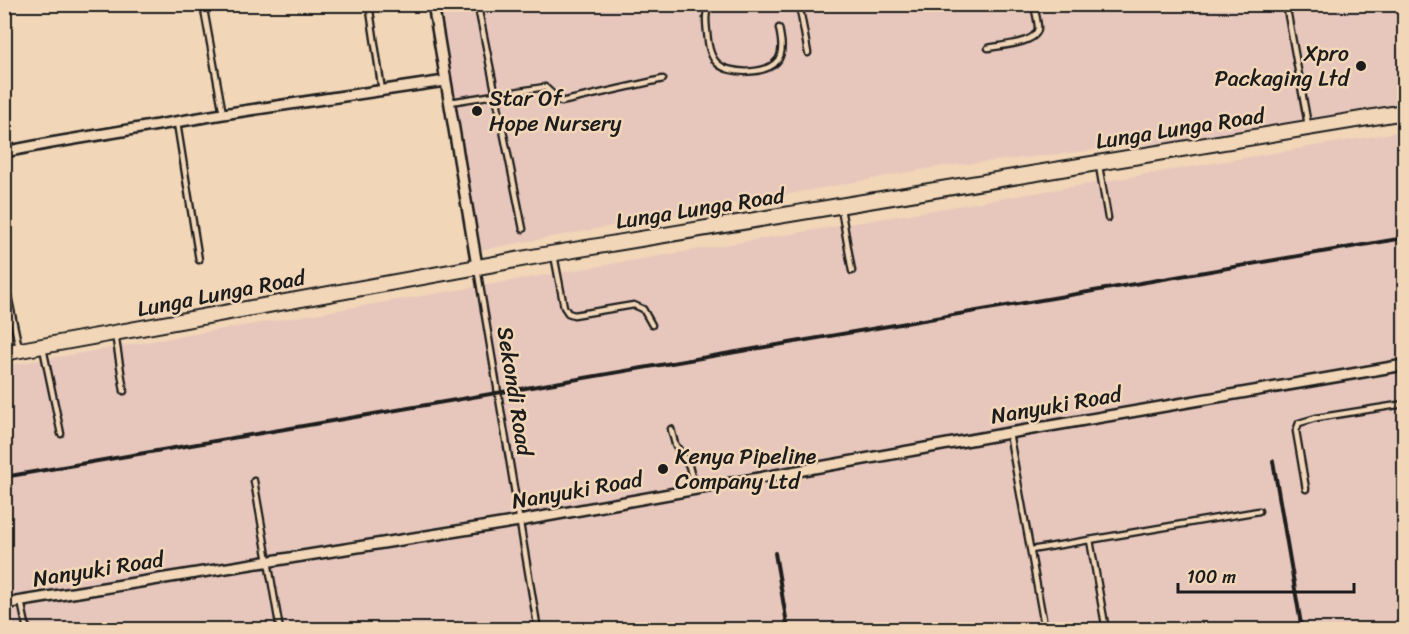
<svg xmlns="http://www.w3.org/2000/svg" width="1409" height="634" font-family="Sriracha,sans-serif">
  <style>
    .built { fill: #e7c7bc }
    .lines { fill: none; stroke-linecap: round; stroke-linejoin: round }
    .service-casing { stroke: #1c1c1c; stroke-width: 9 }
    .minor-casing { stroke: #1c1c1c; stroke-width: 14 }
    .secondary-casing { stroke: #1c1c1c; stroke-width: 18 }
    .service { stroke: #f1d6b8; stroke-width: 4.5 }
    .minor { stroke: #f1d6b8; stroke-width: 9 }
    .secondary { stroke: #f1d6b8; stroke-width: 14 }
    .rail { stroke: #1c1c1c; stroke-width: 4 }
    .poi-dot { fill: #1c1c1c; stroke: #f1d6b8; stroke-width: 2 }
    .labels { text-anchor: middle; dominant-baseline: central; stroke-width: 5; stroke-linejoin: round; paint-order: stroke }
    .poi-label { font-size: 22px; fill: #1c1c1c; stroke: #f1d6b8; text-anchor: start }
    .street-label { font-size: 22px; fill: #1c1c1c; stroke: #f1d6b8 }
  </style>
  <rect width="100%" height="100%" fill="#f1d6b8"/>
  <filter id="ink" filterUnits="userSpaceOnUse"><feTurbulence type="fractalNoise" baseFrequency=".0167" numOctaves="2"/><feDisplacementMap in="SourceGraphic" scale="12" xChannelSelector="R" yChannelSelector="G"/><feConvolveMatrix kernelMatrix="1 2 1 2 8 2 1 2 1" color-interpolation-filters="sRGB"/></filter>
  <g filter="url(#ink)">
    <!-- built -->
    <g class="built">
      <path d="M438 5H1404V106L1200 139 937 167 481 250Z"/>
      <path d="M1404 131V629H5L4 366Z"/>
    </g>
    <g class="lines">
      <!-- service casing -->
      <g class="service-casing">
        <g id="service">
          <path d="M203 4 223 114"/>
          <path d="M369 4 382 91"/>
          <path d="M709 4C705 13 706 22 707 32 708 42 709 55 717 63 729 75 767 75 778 60 784 51 781 38 779 28"/>
          <path d="M799 4 808 53"/>
          <path d="M1286 4 1308 125"/>
          <path d="M478 7 523 229"/>
          <path d="M988 48C1001 45 1037 44 1038 28 1038 21 1035 12 1034 4"/>
          <path d="M450 102 545 87 561 102 663 79"/>
          <path d="M177 123 199 260"/>
          <path d="M1099 166 1108 218"/>
          <path d="M841 208 852 271"/>
          <path d="M554 255 564 307 568 313 574 315 634 305 643 309 652 325"/>
          <path d="M477 268 538 630"/>
          <path d="M4 277 19 348"/>
          <path d="M115 334 124 391"/>
          <path d="M43 348 61 434"/>
          <path d="M671 429 675 444 689 466 695 489"/>
          <path d="M1009 433 1045 630"/>
          <path d="M254 481 280 630"/>
          <path d="M1306 489 1296 431 1299 423 1316 418 1404 404"/>
          <path d="M1090 540 1106 630"/>
          <path d="M1031 550 1259 511"/>
          <path d="M21 601 27 630"/>
        </g>
      </g>
      <!-- minor casing -->
      <g class="minor-casing">
        <g id="minor">
          <path d="M433 4 477 266"/>
          <path d="M4 152 51 143 223 114 445 81"/>
          <path d="M4 604 519 521 1009 433 1404 365"/>
        </g>
      </g>
      <!-- secondary casing -->
      <g class="secondary-casing">
        <path id="secondary" d="M4 353 538 256 1404 112"/>
      </g>
      <!-- service -->
      <use href="#service" class="service"/>
      <!-- minor -->
      <use href="#minor" class="minor"/>
      <!-- secondary -->
      <use href="#secondary" class="secondary"/>
      <!-- rail -->
      <g class="rail">
        <path d="M1273 461 1302 630"/>
        <path d="M4 477 1404 238"/>
        <path d="M775 553 788 630"/>
      </g>
    </g>
  </g>
  <!-- markers -->
  <g class="poi-dot">
    <circle cx="1361" cy="66" r="6"/>
    <circle cx="477" cy="111" r="6"/>
    <circle cx="663" cy="469" r="6"/>
  </g>
  <g class="labels">
    <!-- poi labels -->
    <g class="poi-label">
      <text x="1349" y="53" text-anchor="end">Xpro<tspan x="1349" dy="25">Packaging Ltd</tspan></text>
      <text x="489" y="98">Star Of<tspan x="489" dy="25">Hope Nursery</tspan></text>
      <text x="675" y="456">Kenya Pipeline<tspan x="675" dy="25">Company Ltd</tspan></text>
    </g>
    <!-- street labels -->
    <g class="street-label">
      <text transform="translate(1180 128) rotate(-9)">Lunga Lunga Road</text>
      <text transform="translate(700 208) rotate(-9)">Lunga Lunga Road</text>
      <text transform="translate(221 293) rotate(-11)">Lunga Lunga Road</text>
      <text transform="translate(515 391) rotate(81)">Sekondi Road</text>
      <text transform="translate(1056 405) rotate(-10)">Nanyuki Road</text>
      <text transform="translate(577 490) rotate(-10)">Nanyuki Road</text>
      <text transform="translate(98 569) rotate(-9)">Nanyuki Road</text>
    </g>
  </g>
  <!-- margin -->
  <rect width="1409" height="634" fill="none" stroke="#f1d6b8" stroke-width="24"/>
  <rect x="12" y="12" width="1385" height="610" fill="none" stroke="#1c1c1c" stroke-width="2" filter="url(#ink)"/>
  <!-- scale -->
  <path d="M1178 583v9h176v-9" fill="none" stroke="#1c1c1c" stroke-width="3"/>
  <text x="1187" y="583" font-size="18" fill="#1c1c1c" stroke="#f1d6b8" stroke-width="4.5" paint-order="stroke">100 m</text>
</svg>
